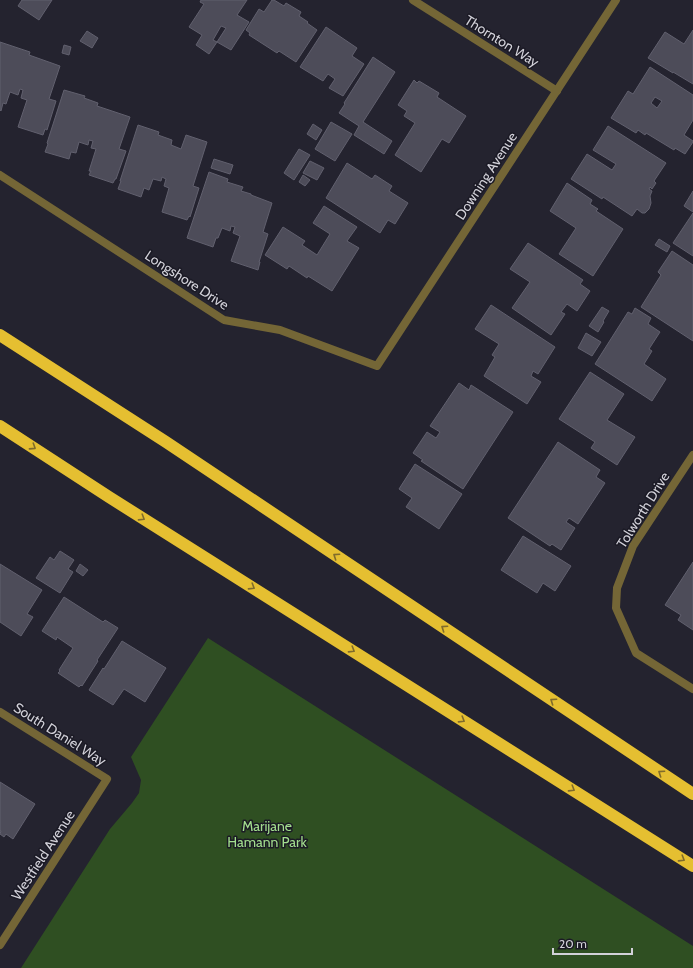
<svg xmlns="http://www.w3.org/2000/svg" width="693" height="968" font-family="Cabin,sans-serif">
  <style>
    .green { fill: #2f4f22 }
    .building { fill: #4d4c59; stroke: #61606e; fill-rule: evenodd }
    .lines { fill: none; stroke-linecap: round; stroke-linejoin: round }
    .minor { stroke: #746636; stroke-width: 8 }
    .motorway { stroke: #e5bf31; stroke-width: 12 }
    .oneway { stroke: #806c2b }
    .labels { text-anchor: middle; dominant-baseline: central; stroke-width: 3; stroke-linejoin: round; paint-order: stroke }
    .street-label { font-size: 14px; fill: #d2d1d9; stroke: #1b1a25 }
    .park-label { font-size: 14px; fill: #a3de8e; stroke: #1b1a25 }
  </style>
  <rect width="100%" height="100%" fill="#24232f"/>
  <!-- green -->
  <path class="green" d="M208 638 693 946V968H21L110 829 132 803 139 793 141 780 131 757Z"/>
  <!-- building -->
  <g class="building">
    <path d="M22 0H52L39 20 18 6Z"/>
    <path d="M201 0H247L237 15 249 22 231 50 217 42 226 28 221 26 213 40 217 42 209 54 196 45 202 35 189 27 204 4 200 2Z"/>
    <path d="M272 0H274L284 6 286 3 301 12 299 16 308 22 307 23 317 30 296 62 279 51 277 53 249 35 250 33 246 30 259 9 264 12Z"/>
    <path d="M326 27 357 48 352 56 364 64 343 96 329 88 335 79 328 74 323 81 300 67Z"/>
    <path d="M693 30V84L673 72V73L648 58 665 32 684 44Z"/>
    <path d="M87 31 98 38 92 48 80 41Z"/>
    <path d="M0 42 30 52 29 55 60 66 49 99 56 101 47 130 45 129 43 135 18 127 27 100 21 98 23 90 20 89 18 95 10 92 6 104 3 103 1 111 0 110Z"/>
    <path d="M64 45 71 47 69 55 62 53Z"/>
    <path d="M373 57 395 72 363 122 392 141 384 154 354 135 359 126 339 113 345 104 344 103Z"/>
    <path d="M650 67 693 95V120L684 135 693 141V142L685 154 675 148 674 150 646 133 645 135 638 130 636 133 611 118 628 91 633 94ZM655 97 662 101 657 108 651 103Z"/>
    <path d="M414 80 417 83 419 81 439 93 437 97 466 116 449 143 442 139 421 172 395 155 415 123 404 116 407 111 398 105Z"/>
    <path d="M64 90 85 96 84 98 98 103 97 106 130 117 119 149 126 151 116 179H115L113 183 89 175 91 171H89L96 149 91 148 93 141 89 140 88 145 79 142 76 153 71 152 69 159 45 152 48 144 47 143Z"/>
    <path d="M331 122 352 134 335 161 315 149Z"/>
    <path d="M313 124 322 130 316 140 307 134Z"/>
    <path d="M138 125 159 132 158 135 172 140 171 145 181 149 186 135 207 142 193 186 199 188 190 217 189 216 187 220 162 212 169 188 164 186 166 179 162 177 161 181 153 179 149 190 144 188 141 197 118 189 121 181H120Z"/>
    <path d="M608 126 666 163 654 181 656 183 652 189 650 187 649 189 652 191 650 196 651 203 649 209 645 213H642L637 209 632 216 603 197 602 199 571 179 587 154 612 170 616 164 593 150Z"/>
    <path d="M299 149 310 155 294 180 284 173Z"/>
    <path d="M214 159 233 165 230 174 211 168Z"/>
    <path d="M310 161 324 168 317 180 303 173Z"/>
    <path d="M347 163 372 179 375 175 392 186 389 191 408 203 395 224 388 220 380 233 326 198Z"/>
    <path d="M209 172 228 179 227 182 243 187 241 191 251 194V195L272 203 263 232 268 234 259 262H260L258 270 231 261 240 236 233 233 235 227 231 226 230 231 222 228 218 238H216L213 247 187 238Z"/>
    <path d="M303 175 310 180 305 186 299 182Z"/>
    <path d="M567 183 592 200 590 204 598 209 596 211 623 229 593 276 559 254 576 228 550 211Z"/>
    <path d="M693 191V212L684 206Z"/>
    <path d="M324 206 357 227 347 241 359 248 332 291 308 276 307 278 289 266 287 269 265 255 283 227 305 241 302 245 317 255 330 234 313 223Z"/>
    <path d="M693 213V256L673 243Z"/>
    <path d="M659 239 670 246 667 252 655 245Z"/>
    <path d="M528 243 583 280 580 284 590 291 577 311 567 304 561 312 565 314 551 335 512 308 530 282 510 269Z"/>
    <path d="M672 251 693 265V341L641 307 661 275 658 272Z"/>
    <path d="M491 305 555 347 538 374 533 371 531 376 541 382 527 404 484 376 495 357 492 355 499 344 475 329Z"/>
    <path d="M602 307 609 311 603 321 604 322 598 332 589 326Z"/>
    <path d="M635 308 651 318 648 324 660 332 649 349 652 351 644 364 666 379 652 401 595 364 628 312 632 314Z"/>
    <path d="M586 333 601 342 592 356 578 348Z"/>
    <path d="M590 372 624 394 607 420 635 437 617 465 591 448 595 442 559 419Z"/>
    <path d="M459 383 469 390 471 385 513 412 463 489 421 461 423 460 413 453 427 432 436 438 440 432 430 426Z"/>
    <path d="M558 442 600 470 596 477 605 483 578 524 569 518 566 522 575 528 561 550 552 544 550 546 508 518Z"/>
    <path d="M415 464 462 494 439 529 406 507 412 498 399 489Z"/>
    <path d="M523 536 571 566 555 591 543 583 537 593 501 570Z"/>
    <path d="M60 551 74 560 68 569 73 572 60 593 36 578 50 557 54 560Z"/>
    <path d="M693 562V630L678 620 681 615 665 605Z"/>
    <path d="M0 564 42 590 27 614 33 617 21 636 0 622Z"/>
    <path d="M80 564 88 570 83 576 76 571Z"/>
    <path d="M64 597 103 622 105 620 118 628 97 660 98 661 82 686 81 685 79 687 58 673 60 671 59 670 73 648 57 637 56 640 42 631Z"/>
    <path d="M122 641 166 668 145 702 124 689 113 705 89 690 103 668 104 669Z"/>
    <path d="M0 782 35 804 13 839 6 834 4 837 0 834 1 831H0Z"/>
  </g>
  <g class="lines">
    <!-- minor -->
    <g class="minor">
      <path d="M413 0 557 91"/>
      <path d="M0 175 224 320 280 330 377 366 616 0"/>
      <path d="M693 455 633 546 617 588 616 608 636 653 693 689"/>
      <path d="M0 712 107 779 0 945"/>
    </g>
    <!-- motorway -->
    <g class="motorway">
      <path d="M0 335 166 442 693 794"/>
      <path d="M0 426 109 497 693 866"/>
    </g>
  </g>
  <!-- one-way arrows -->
  <defs><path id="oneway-chevron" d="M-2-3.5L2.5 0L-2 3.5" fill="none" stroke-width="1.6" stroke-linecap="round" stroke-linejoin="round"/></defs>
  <g class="oneway">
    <use href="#oneway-chevron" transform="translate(33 447) rotate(33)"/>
    <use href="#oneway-chevron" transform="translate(142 518) rotate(32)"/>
    <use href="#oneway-chevron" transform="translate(336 556) rotate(-146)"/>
    <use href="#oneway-chevron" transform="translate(252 587) rotate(32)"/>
    <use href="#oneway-chevron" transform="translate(444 628) rotate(-146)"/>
    <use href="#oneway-chevron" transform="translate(352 650) rotate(32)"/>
    <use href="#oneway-chevron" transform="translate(553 701) rotate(-146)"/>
    <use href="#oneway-chevron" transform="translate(462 720) rotate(32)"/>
    <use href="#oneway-chevron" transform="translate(661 773) rotate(-146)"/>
    <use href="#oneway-chevron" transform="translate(572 789) rotate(32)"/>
    <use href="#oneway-chevron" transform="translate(682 859) rotate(32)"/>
  </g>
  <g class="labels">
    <!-- street labels -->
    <g class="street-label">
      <text transform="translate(502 41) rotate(32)">Thornton Way</text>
      <text transform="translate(486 176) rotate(-57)">Downing Avenue</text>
      <text transform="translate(187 280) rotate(33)">Longshore Drive</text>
      <text transform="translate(643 510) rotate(-58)">Tolworth Drive</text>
      <text transform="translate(60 734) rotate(32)">South Daniel Way</text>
      <text transform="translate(43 855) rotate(-57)">Westfield Avenue</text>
    </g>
    <!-- park labels -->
    <g class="park-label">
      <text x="267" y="826">Marijane<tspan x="267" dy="16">Hamann Park</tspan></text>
    </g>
  </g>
  <!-- scale -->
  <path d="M553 948v6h79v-6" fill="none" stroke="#d2d1d9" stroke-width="2"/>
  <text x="559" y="948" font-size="12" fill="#d2d1d9" stroke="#1b1a25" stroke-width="3" paint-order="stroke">20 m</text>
</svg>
